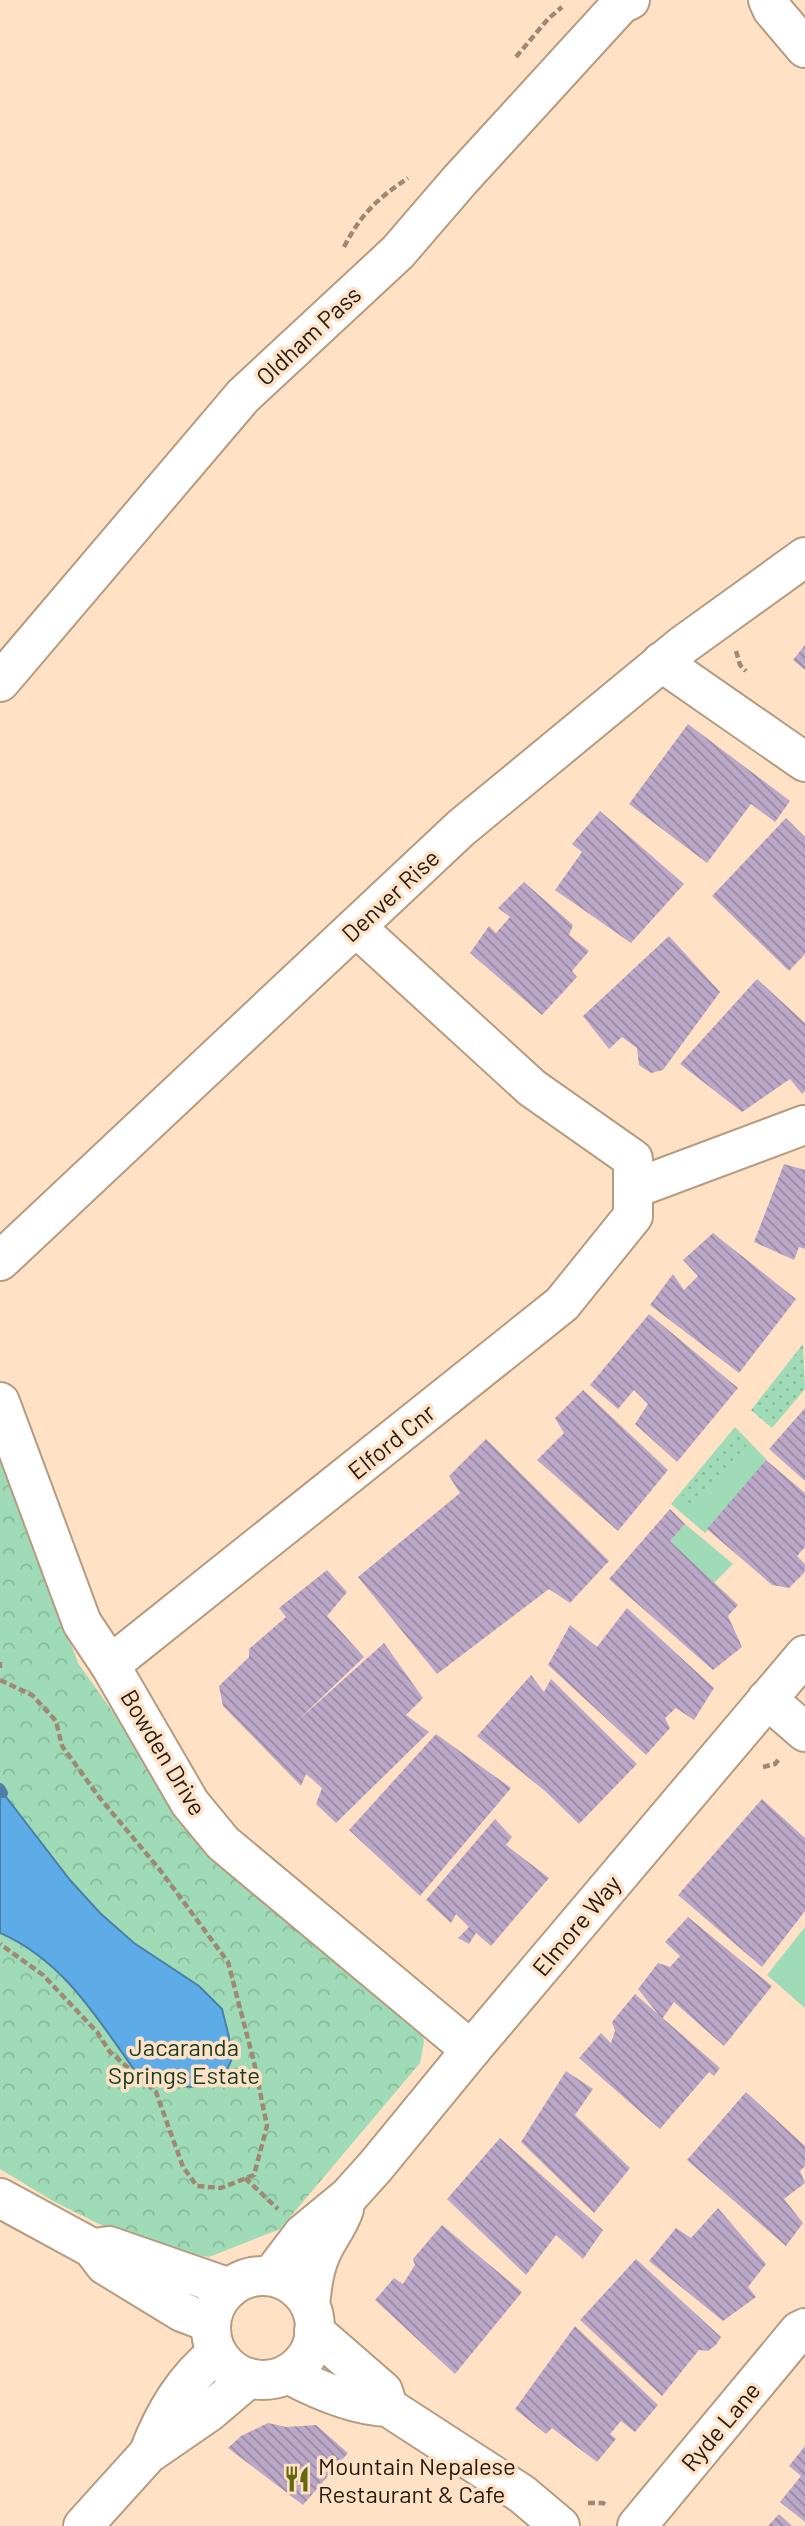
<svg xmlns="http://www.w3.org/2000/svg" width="805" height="2526" font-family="Barlow,sans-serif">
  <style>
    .grass { fill: #9fdbb6 }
    .forest { fill: url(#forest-crowns) }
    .garden { fill: url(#garden-dots) }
    .water { fill: #5dabe7; stroke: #4c80a6; stroke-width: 2 }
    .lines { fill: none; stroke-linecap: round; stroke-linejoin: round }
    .stream { stroke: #4c80a6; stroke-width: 10 }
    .building { fill: url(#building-back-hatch) }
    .minor-casing { stroke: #b79b81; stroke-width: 42 }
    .path { stroke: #9f8975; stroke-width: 4.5; stroke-dasharray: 7 3.5; stroke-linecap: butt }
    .minor { stroke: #fff; stroke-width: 38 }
    .labels { text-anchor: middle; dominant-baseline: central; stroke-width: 7; stroke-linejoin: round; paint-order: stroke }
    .street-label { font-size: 24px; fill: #251a10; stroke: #ffe1c5 }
    .park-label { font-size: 24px; fill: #153d27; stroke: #ffe1c5 }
    .poi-label { font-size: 24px; fill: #251a10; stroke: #ffe1c5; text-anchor: start }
  </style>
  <defs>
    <pattern id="forest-crowns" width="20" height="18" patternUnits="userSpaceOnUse" patternTransform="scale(1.75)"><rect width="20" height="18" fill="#9fdbb6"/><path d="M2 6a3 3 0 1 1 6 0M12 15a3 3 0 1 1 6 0" fill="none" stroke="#89bb9b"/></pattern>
    <pattern id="garden-dots" width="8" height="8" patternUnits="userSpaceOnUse" patternTransform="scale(1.75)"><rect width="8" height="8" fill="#9fdbb6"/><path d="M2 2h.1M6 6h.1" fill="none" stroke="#89bb9b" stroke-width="1.8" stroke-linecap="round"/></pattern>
    <pattern id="building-back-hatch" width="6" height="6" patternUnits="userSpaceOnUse" patternTransform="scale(1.75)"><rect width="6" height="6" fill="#bba8c8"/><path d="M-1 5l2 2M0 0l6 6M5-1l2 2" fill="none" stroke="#9888a1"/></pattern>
  </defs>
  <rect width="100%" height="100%" fill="#ffe1c5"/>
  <!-- grass -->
  <g class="grass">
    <path d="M735 1427 767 1460 705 1533 671 1504Z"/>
    <path d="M685 1524 733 1564 714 1583 670 1541Z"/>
    <path d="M805 1927V2008L767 1975Z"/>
  </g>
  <!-- forest -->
  <path class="forest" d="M0 1454 78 1663 200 1835 420 2017 424 2042 420 2063 280 2229 209 2257 167 2250 121 2235 53 2201 0 2169Z"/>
  <!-- garden -->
  <g class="garden">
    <path d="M803 1344 805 1389 772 1428 751 1410Z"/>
    <path d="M735 1432 749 1449 692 1509 679 1499Z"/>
  </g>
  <!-- water -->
  <path class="water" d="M0 1793H3L70 1880 100 1913 134 1943 199 1986 222 2009 229 2037 231 2061 224 2076 215 2084 191 2087 143 2082C101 2025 67 1962 0 1933Z"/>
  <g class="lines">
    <!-- stream -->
    <path class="stream" d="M0 1788 3 1793"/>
  </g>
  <!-- building -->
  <g class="building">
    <path d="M805 645V670L793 660Z"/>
    <path d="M688 724 790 801 775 822 751 804 707 863 629 804Z"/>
    <path d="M600 811 684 884 631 943 555 890 582 852 572 844Z"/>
    <path d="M786 818 805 837V954L789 971 712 896Z"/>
    <path d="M524 882 573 925 569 935 589 951 572 971 577 977 542 1015 470 953 489 926 496 933 510 917 498 908Z"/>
    <path d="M669 936 720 992 663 1070 651 1073 639 1065 637 1048 622 1037 609 1049 583 1016Z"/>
    <path d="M757 979 805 1023V1091L802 1094 790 1079 742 1112 680 1064Z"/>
    <path d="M784 1164 805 1170V1249L799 1247 794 1260 754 1242Z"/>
    <path d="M713 1233 796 1299 739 1373 650 1305 673 1274 684 1290 698 1276 683 1260Z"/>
    <path d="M649 1314 738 1388 677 1462 635 1424 648 1404 634 1390 618 1409 590 1385Z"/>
    <path d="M583 1390 668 1470 618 1531 537 1460 564 1433 555 1418Z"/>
    <path d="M805 1408V1481L769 1449Z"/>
    <path d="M486 1439 609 1561 570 1603 549 1589 437 1674 358 1577 460 1493 449 1476Z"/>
    <path d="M766 1460 805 1493V1547L797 1556 805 1564V1568L804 1573 789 1588 772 1585 707 1529Z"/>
    <path d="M670 1509 685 1524 670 1541 738 1605 728 1616 742 1647 713 1670 609 1579Z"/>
    <path d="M327 1570 347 1592 327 1616 364 1657 294 1724 384 1643 423 1698 406 1715 429 1732 336 1823 316 1804 322 1788 306 1774 301 1786 223 1706 219 1686 249 1657V1649L286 1617 279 1608Z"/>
    <path d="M627 1608 714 1688 694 1720 676 1708 665 1718 670 1728 646 1755 548 1665 570 1625 597 1647Z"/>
    <path d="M531 1675 544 1692 551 1679 637 1764 579 1824 545 1791 477 1736Z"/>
    <path d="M436 1734 511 1788 420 1896 349 1830Z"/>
    <path d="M762 1799 805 1838V1911L762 1967 678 1895Z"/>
    <path d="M495 1819 512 1837 506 1845 549 1878 491 1946 476 1933 469 1944 458 1938 469 1927 456 1914 451 1923 426 1900Z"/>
    <path d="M688 1917 772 1986 724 2046 674 2002 662 2019 638 1989 658 1963 670 1967 680 1956 665 1942Z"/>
    <path d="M635 1994 720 2068 714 2076 709 2072 660 2129 579 2058 601 2033 611 2043 615 2031 612 2022Z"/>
    <path d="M566 2071 593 2089 575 2115 630 2168 594 2213 521 2142Z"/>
    <path d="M746 2092 805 2146V2166L800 2171 805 2183 784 2199 803 2223 786 2246 687 2160Z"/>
    <path d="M500 2138 603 2230 583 2259 556 2235 526 2275 447 2199Z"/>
    <path d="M718 2208 766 2264 748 2287 756 2297 723 2321 649 2261 676 2228 691 2238Z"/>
    <path d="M442 2225 522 2292 455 2374 375 2300 394 2278 403 2284 415 2265 413 2259Z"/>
    <path d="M636 2259 721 2337 716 2345 708 2351 699 2350 662 2396 580 2320Z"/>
    <path d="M575 2326 658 2405 635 2432 621 2421 610 2434 616 2439 597 2462 552 2428 546 2434 515 2409Z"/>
    <path d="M268 2423 286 2427 316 2425 348 2453 303 2505 228 2448 241 2436Z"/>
    <path d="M805 2446V2522L780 2502 801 2476 789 2466Z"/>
    <path d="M779 2514 792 2526H768Z"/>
  </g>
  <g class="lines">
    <!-- minor casing -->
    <g class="minor-casing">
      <g id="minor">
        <path d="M768 0 772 9 805 48"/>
        <path d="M661 662 805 762"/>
        <path d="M0 682 243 396 398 252 460 180 621 4 630 0"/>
        <path d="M633 1189 804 1125"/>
        <path d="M0 1261 461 828 683 645 805 557"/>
        <path d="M0 1402 82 1623 110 1665 190 1803 223 1843 471 2050"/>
        <path d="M110 1665 562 1304 633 1216V1159L532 1088 356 927"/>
        <path d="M767 1699 805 1732"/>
        <path d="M0 2198 92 2248 105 2265 182 2312 211 2323"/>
        <path d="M101 2247 109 2246 230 2288"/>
        <circle cx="263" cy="2328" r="52"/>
        <path d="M271 2276 303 2234 348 2197 375 2167 471 2050 805 1655"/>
        <path d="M310 2305C312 2286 314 2267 323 2249 330 2235 339 2224 344 2209"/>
        <path d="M314 2331 383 2391 388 2407"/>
        <path d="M288 2374C318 2390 354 2406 388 2407L522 2494 560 2526"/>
        <path d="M149 2452C164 2413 184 2379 217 2353"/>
        <path d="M83 2526 148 2454 209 2412 249 2378"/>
        <path d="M637 2526 799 2331 805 2328"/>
      </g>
    </g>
    <!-- path -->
    <g class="path">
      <path d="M516 57 548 19 562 7"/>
      <path d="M344 247C361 214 377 199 408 178"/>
      <path d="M736 651 740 665 746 671"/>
      <path d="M0 1662V1668"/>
      <path d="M0 1680 32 1695 56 1721 62 1746 99 1797 160 1870 228 1962 254 2062 267 2126 254 2175 221 2188 197 2186 183 2167 156 2092 110 2052 97 2032 43 1975 0 1944"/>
      <path d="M763 1767 775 1764 779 1759"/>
      <path d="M245 2178 278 2209"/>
      <path d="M588 2503H603L607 2506"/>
    </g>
    <!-- minor -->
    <use href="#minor" class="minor"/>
  </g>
  <!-- icons -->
  <defs>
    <g id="restaurant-bare" transform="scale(2.1)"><path d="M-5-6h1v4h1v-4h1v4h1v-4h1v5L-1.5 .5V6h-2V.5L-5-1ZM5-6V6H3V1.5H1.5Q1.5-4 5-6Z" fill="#636a0e" stroke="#ffe1c5" stroke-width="2.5" paint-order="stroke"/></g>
  </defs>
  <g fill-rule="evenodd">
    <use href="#restaurant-bare" x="297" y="2479"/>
  </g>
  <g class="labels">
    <!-- street labels -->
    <g class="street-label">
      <text transform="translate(308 335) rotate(-43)">Oldham Pass</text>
      <text transform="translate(390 895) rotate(-43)">Denver Rise</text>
      <text transform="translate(391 1441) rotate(-39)">Elford Cnr</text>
      <text transform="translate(164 1752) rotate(59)">Bowden Drive</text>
      <text transform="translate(576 1925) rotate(-50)">Elmore Way</text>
      <text transform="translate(720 2426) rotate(-50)">Ryde Lane</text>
    </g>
    <!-- park labels -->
    <g class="park-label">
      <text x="184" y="2046">Jacaranda<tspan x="184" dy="28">Springs Estate</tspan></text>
    </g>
    <!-- poi labels -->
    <g class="poi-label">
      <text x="318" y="2465">Mountain Nepalese<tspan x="318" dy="28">Restaurant &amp; Cafe</tspan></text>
    </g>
  </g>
</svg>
